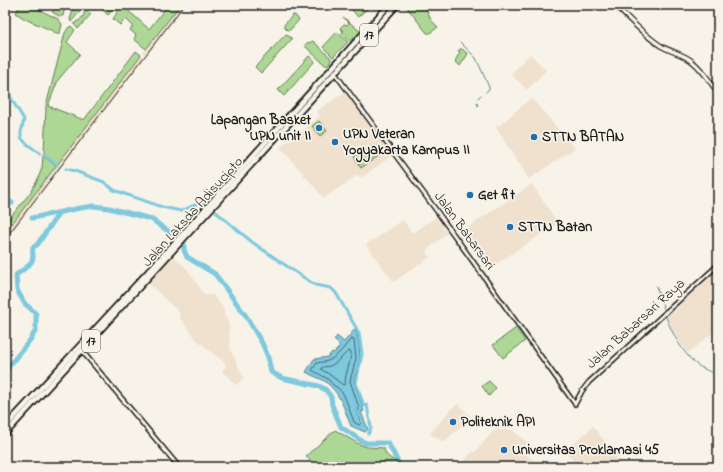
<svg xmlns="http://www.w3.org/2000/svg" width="723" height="472" font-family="'Indie Flower',sans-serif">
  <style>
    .built { fill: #f0e0ce }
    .green { fill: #add795; stroke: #647a58 }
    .water { fill: #7ec9de; stroke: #578490 }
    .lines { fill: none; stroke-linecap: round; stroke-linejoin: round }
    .shore { stroke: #43616a; stroke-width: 1 }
    .stream { stroke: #578490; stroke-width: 1 }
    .canal { stroke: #7ec9de; stroke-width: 3 }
    .river { stroke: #7ec9de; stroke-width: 5 }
    .minor-casing { stroke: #1c1c1c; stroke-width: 6 }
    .major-casing { stroke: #1c1c1c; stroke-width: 6 }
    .highway-casing { stroke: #1c1c1c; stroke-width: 8 }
    .minor { stroke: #f7f3e8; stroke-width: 3 }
    .major { stroke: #f7f3e8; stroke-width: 3.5 }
    .highway { stroke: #f7f3e8; stroke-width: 4.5 }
    .rail { stroke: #1c1c1c; stroke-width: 1 }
    .poi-dot { fill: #1f6fb2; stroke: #f7f3e8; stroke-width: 1.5 }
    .labels { text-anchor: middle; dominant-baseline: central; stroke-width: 3.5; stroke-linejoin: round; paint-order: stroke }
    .shield { fill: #f7f3e8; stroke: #5e5c59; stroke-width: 1 }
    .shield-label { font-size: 13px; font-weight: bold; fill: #1c1c1c }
    .poi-label { font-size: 14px; font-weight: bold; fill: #1c1c1c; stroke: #f7f3e8; text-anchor: start }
    .street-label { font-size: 14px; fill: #1c1c1c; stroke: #f7f3e8 }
  </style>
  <rect width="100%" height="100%" fill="#f7f3e8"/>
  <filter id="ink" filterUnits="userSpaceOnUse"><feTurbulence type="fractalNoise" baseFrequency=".025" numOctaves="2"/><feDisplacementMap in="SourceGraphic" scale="8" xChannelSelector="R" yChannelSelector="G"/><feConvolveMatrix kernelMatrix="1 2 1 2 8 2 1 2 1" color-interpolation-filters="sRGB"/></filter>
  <g filter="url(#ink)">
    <!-- built -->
    <g class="built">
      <path d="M180 5H185L147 56 143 53Z"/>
      <path d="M530 54 546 70 527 90 511 74Z"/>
      <path d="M141 55 145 58 5 241V233Z"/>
      <path d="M346 91 393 155 361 178 358 175 324 198 280 147 307 127 320 116 317 111Z"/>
      <path d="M531 98 575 148 529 179 495 126 500 125Z"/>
      <path d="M532 184 558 223 487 270 461 232Z"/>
      <path d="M436 217 447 233 426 251 430 257 395 281H393L366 245 403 220 412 233Z"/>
      <path d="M173 256 188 270 204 295H213L224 309V315L227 320 229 326 230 349 244 378 236 385 222 371 226 366 225 363 197 340 180 318 179 312 148 283Z"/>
      <path d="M713 274 718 280V320L716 317 712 320 718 329 688 353 675 335 666 316Z"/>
      <path d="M458 404 471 417 444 442 430 434 450 410Z"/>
      <path d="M593 426 621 463 615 467H580L565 452Z"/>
      <path d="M497 430H512L522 438 533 448 527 455 541 467H460L472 452H475L493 432Z"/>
    </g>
    <!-- green -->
    <g class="green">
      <path d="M15 5H30L58 19 62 24 60 33H55L53 31 25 19 16 13 19 7Z"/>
      <path d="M57 5 65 6 63 16H59L52 12Z"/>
      <path d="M75 5H79L83 8 71 22 70 19Z"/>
      <path d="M97 5H122L149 29 168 5H180L146 49 134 39 136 35 130 30 133 26 126 19 120 25 113 19 117 13 114 8 108 15Z"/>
      <path d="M358 5H369L370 6 358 17 352 10Z"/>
      <path d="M405 5H424L431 20 438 27 430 33H427Z"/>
      <path d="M86 10 91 14 78 29 74 24 77 21H79L84 15V12Z"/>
      <path d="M293 15H295L299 20 290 30H287L284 27V25Z"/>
      <path d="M343 17 361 32 261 143 260 142 351 42 342 34 343 31 340 28 344 24 347 25 349 23Z"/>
      <path d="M71 26 75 30 67 42 80 54 58 80 48 106 84 120 136 51 141 55 57 165 44 154 46 106 65 33 68 28Z"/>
      <path d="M337 32 348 42 333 57 323 47Z"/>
      <path d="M286 34 292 39 261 73 255 67Z"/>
      <path d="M313 41 331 58V60L328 65H325L306 47 305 45 308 42 309 43Z"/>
      <path d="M460 49H462L468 54 460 66 455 61 460 52 458 51Z"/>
      <path d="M309 56 315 61 284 96 278 90Z"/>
      <path d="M319 121 327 131 320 136 312 126Z"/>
      <path d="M373 146 380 155 361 168 354 157Z"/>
      <path d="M43 156 56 166 5 233V224L30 193 37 181 42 168Z"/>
      <path d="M516 328 525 341 503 358 493 345Z"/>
      <path d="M489 381 496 388 489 396 482 386Z"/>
      <path d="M335 430 357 443 367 447 384 448C385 455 389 458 396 461V467H309L313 464 306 456Z"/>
    </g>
    <!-- water -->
    <path class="water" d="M355 329 357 334 359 345 360 358 354 381 364 411 361 412 368 429 365 432 351 426C343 407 342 396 326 382 320 378 312 376 306 372L314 359 328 357 332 352 334 353 340 346 334 340 337 336 344 342Z"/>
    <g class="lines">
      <!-- shore -->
      <g class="shore">
        <path d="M351 339 354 340 356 358 350 381 359 408 357 413 361 423 359 425 354 422 344 395 338 388 333 385 328 379 312 370 317 363C321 362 327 362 330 360 339 355 344 347 351 339Z"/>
        <path d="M348 351 351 352C351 363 345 373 345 384L343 385C336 380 330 374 322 370L321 368C324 366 327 367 330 366 337 363 343 356 348 351Z"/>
      </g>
      <!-- stream -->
      <g class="stream">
        <path d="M460 42 476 58 489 87V89L486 92"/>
        <path d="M478 98 481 95"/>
        <path d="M477 103 478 106"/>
        <path d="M656 286 664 309"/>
        <path d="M666 317C672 333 682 352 696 364 701 368 709 371 715 374L718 385"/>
      </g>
      <!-- canal -->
      <g class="canal">
        <path d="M5 54C13 66 5 82 10 95 13 105 21 112 24 120L21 132V138L26 143 40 154"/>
        <path d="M44 155 57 165"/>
        <path d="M66 169 75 171 104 182 114 190 122 193 162 207 181 211 201 202 205 204"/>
        <path d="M216 212 252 242 291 269 315 285 331 288 336 293 359 333 362 354 356 383 364 406 367 405 371 428 368 434"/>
      </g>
      <!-- river -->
      <g class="river">
        <path d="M5 198 12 203"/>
        <path d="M32 218 80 208 94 206 109 208 151 219 172 234 184 239V250L187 257 215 274 246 316 262 343 268 357 271 372 282 378 319 386 326 390 331 397 332 405 341 427 360 440 366 443H388L398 462V467"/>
        <path d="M5 371 30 340 36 330V314L30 308 25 304 17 290 16 275C22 270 33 265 33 256 33 253 32 250 33 247L37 245 57 216V214"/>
      </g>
      <!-- minor casing -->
      <g class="minor-casing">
        <g id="minor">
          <path d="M334 72 436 210 575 404 582 391 589 382 664 314"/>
          <path d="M666 312 718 265"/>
          <path d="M82 351 179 467"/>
        </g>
      </g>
      <!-- major casing -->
      <g class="major-casing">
        <g id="major">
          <path d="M615 5C629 19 644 35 661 46 671 52 684 54 693 62 704 71 710 82 718 93"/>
          <path d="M664 314 666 312"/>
        </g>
      </g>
      <!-- highway casing -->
      <g class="highway-casing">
        <g id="highway">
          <path d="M5 427 171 247 389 5"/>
          <path d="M5 434 397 5"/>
        </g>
      </g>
      <!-- minor -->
      <use href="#minor" class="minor"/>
      <!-- major -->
      <use href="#major" class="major"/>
      <!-- highway -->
      <use href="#highway" class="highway"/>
      <!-- rail -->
      <path class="rail" d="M5 239 184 5"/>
    </g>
  </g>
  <!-- markers -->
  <g class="poi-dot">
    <circle cx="319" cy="128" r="4"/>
    <circle cx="534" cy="137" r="4"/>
    <circle cx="335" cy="142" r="4"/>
    <circle cx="470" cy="195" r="4"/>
    <circle cx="510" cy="227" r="4"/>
    <circle cx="453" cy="422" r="4"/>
    <circle cx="504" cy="450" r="4"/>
  </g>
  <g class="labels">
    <!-- shield labels -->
    <g class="shield">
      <rect x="360" y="24" width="18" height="22" rx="3"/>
      <rect x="82" y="330" width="18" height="22" rx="3"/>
    </g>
    <g class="shield-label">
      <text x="369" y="35">17</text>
      <text x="91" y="341">17</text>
    </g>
    <!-- poi labels -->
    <g class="poi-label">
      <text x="311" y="120" text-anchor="end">Lapangan Basket<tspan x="311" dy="16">UPN unit II</tspan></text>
      <text x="343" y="134">UPN Veteran<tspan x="343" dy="16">Yogyakarta Kampus II</tspan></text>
      <text x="542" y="137">STTN BATAN</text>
      <text x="478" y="195">Get fit</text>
      <text x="518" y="227">STTN Batan</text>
      <text x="461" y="422">Politeknik API</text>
      <text x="512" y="450">Universitas Proklamasi 45</text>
    </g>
    <!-- street labels -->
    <g class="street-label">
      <text transform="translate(193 212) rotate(-48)">Jalan Laksda Adisucipto</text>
      <text transform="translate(464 231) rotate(54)">Jalan Babarsari</text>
      <text transform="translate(636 324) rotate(-42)">Jalan Babarsari Raya</text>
    </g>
  </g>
  <!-- margin -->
  <rect width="723" height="472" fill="none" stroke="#f7f3e8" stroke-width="20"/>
  <rect x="10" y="10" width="703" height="452" fill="none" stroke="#1c1c1c" stroke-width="1.5" filter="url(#ink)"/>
</svg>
